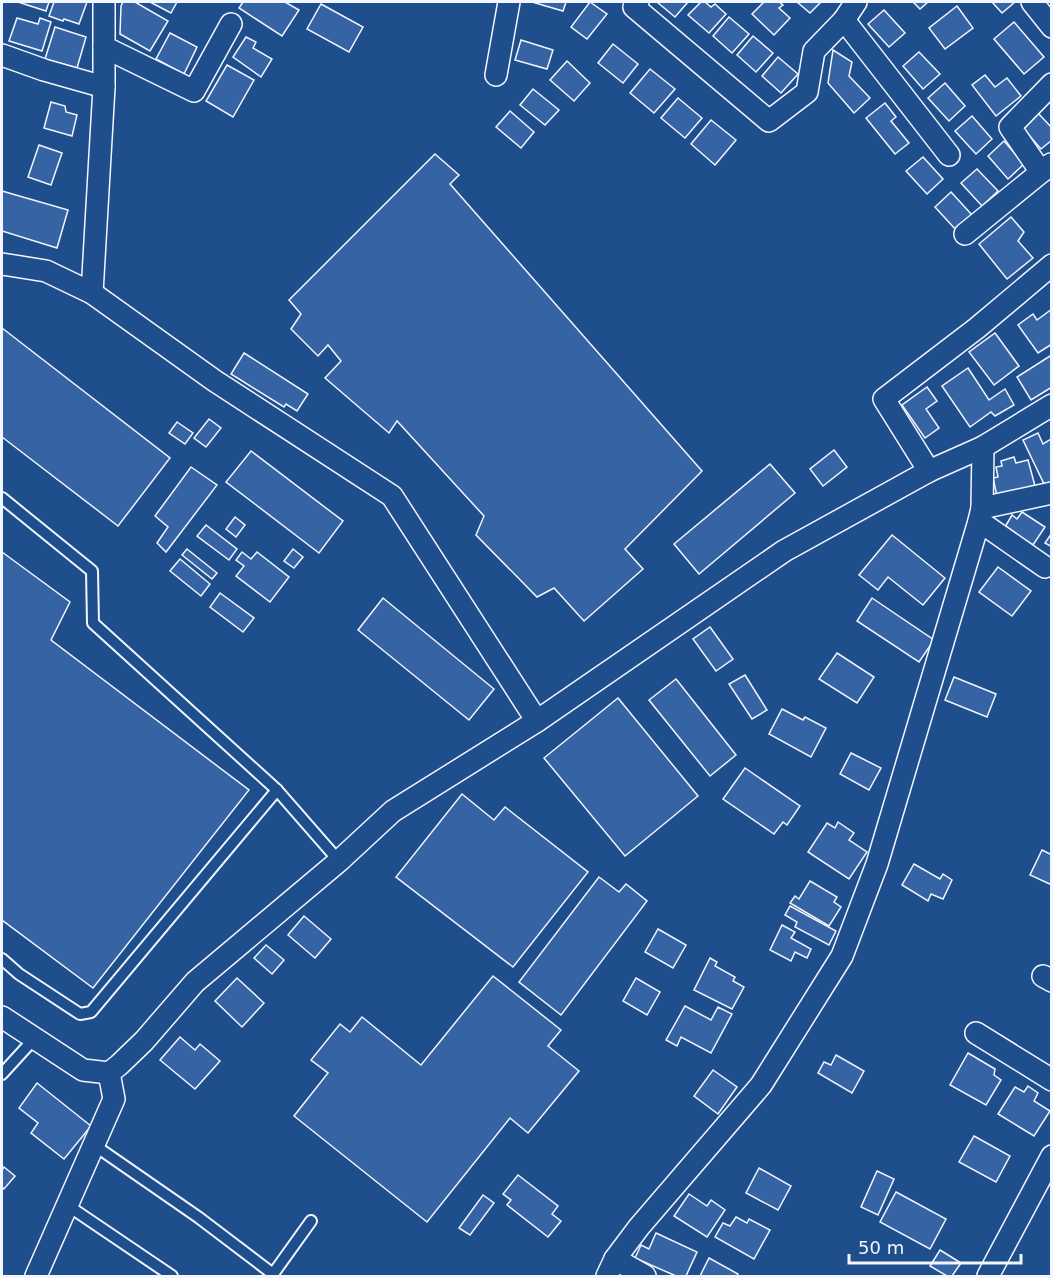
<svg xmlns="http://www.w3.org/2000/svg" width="1053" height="1278" font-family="'DejaVu Sans',sans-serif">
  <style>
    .building { fill: #3563a3; stroke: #f2f6ff; stroke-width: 1.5 }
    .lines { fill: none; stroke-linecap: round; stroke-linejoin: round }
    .service-casing { stroke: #f2f6ff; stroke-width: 14 }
    .minor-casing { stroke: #f2f6ff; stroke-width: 24 }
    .service { stroke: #1f4e8c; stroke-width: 10 }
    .minor { stroke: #1f4e8c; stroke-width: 21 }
  </style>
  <rect width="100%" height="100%" fill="#1f4e8c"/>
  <!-- building -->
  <g class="building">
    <path d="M18 2H49L46 11Z"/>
    <path d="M54 2H87L79 24 64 19 63 21 49 16Z"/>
    <path d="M123 2H135L168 21 150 51 120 34 121 6Z"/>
    <path d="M150 2H177L171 13Z"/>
    <path d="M243 2H285L299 10 282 36 239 8Z"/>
    <path d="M532 2H566L563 11Z"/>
    <path d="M590 2 607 14 587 39 571 27Z"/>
    <path d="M657 2H688L675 17Z"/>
    <path d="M701 2H705L711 7 715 4 726 14 709 33 688 15Z"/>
    <path d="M764 2H779L783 5 779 8 790 18 774 35 752 14Z"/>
    <path d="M797 2H821L810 13Z"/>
    <path d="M913 2H928L920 9Z"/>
    <path d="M992 2H1015L1002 13Z"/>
    <path d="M321 4 363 27 349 52 307 29Z"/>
    <path d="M957 6 973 28 945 49 929 28Z"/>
    <path d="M884 10 905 33 889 47 868 24Z"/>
    <path d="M729 17 749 34 732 53 713 36Z"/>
    <path d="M17 18 38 24 40 18 51 22 42 51 9 41Z"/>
    <path d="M1014 22 1044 57 1024 74 994 39Z"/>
    <path d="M55 27 86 37 77 68 45 59Z"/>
    <path d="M170 33 197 47 184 74 156 59Z"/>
    <path d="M753 36 773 53 756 72 737 55Z"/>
    <path d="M246 37 256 42 253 48 272 59 261 77 233 57Z"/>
    <path d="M521 40 553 50 547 69 515 60Z"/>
    <path d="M613 44 638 64 623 83 598 63Z"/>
    <path d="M833 50 852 62 849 76 870 98 854 113 828 83Z"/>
    <path d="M919 52 940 74 923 89 903 66Z"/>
    <path d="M778 57 798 74 781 93 762 76Z"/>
    <path d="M567 61 590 83 574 101 550 80Z"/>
    <path d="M227 65 254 80 233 117 206 101Z"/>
    <path d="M650 69 675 89 654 113 630 93Z"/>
    <path d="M985 75 995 87 1007 78 1021 96 996 116 972 85Z"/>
    <path d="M945 83 965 106 949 121 928 98Z"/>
    <path d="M533 89 559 110 545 125 520 105Z"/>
    <path d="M678 98 702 118 685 138 661 118Z"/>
    <path d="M51 102 65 106 66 112 77 115 72 136 44 128Z"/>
    <path d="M885 103 896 117 891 121 909 143 895 154 866 118Z"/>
    <path d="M510 111 534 132 521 148 496 127Z"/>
    <path d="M1037 112 1052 128V140L1041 149 1021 126Z"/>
    <path d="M972 116 992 139 976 154 955 131Z"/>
    <path d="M711 120 736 140 715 165 691 144Z"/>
    <path d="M1004 141 1024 164 1008 179 988 156Z"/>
    <path d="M39 145 62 153 51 185 28 177Z"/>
    <path d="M435 154 459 175 450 184 702 471 625 549 643 569 584 621 554 588 537 597 476 535 484 516 397 421 389 433 325 378 341 361 328 345 318 356 291 329 301 314 289 300Z"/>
    <path d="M923 157 943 179 927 194 906 171Z"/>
    <path d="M977 169 998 191 982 206 961 183Z"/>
    <path d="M2 191 68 210 57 248 2 231Z"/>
    <path d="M951 192 972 215 956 230 935 207Z"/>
    <path d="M1011 217 1024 232 1018 241 1033 258 1007 279 979 244Z"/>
    <path d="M1052 309V344L1038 353 1018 325 1033 314 1037 320Z"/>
    <path d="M2 328 170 458 118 526 2 437Z"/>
    <path d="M995 333 1019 366 994 385 969 352Z"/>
    <path d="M244 353 308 394 297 411 286 404 284 407 231 374Z"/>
    <path d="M1050 356 1052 358V387L1031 400 1017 377Z"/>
    <path d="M968 368 989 400 1005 389 1014 405 995 416 991 412 970 427 942 386Z"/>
    <path d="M927 387 937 401 926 409 939 428 925 438 902 405Z"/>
    <path d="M209 419 221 428 206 447 194 438Z"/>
    <path d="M177 422 193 433 185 444 169 433Z"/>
    <path d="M1038 433 1043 444 1051 439 1052 441V483L1045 486 1023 440Z"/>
    <path d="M834 450 847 467 823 486 810 469Z"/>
    <path d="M251 451 343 521 319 553 226 482Z"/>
    <path d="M1014 457 1016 463 1028 460 1035 486 997 496 993 478 998 477 996 467 1002 466 1001 461Z"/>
    <path d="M770 464 795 493 699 574 674 544Z"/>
    <path d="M191 467 217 485 166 552 157 543 168 527 155 516Z"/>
    <path d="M1022 512 1045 527 1033 545 1005 527 1012 515 1017 519Z"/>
    <path d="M235 517 245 525 236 537 226 529Z"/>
    <path d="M206 525 237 549 229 560 197 536Z"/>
    <path d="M1052 533V547L1045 543Z"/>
    <path d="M892 535 945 578 923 605 888 577 878 590 859 575Z"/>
    <path d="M187 549 217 573 212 579 182 555Z"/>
    <path d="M293 549 303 557 294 568 284 561Z"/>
    <path d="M2 552 70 602 51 640 249 790 93 988 2 920Z"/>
    <path d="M242 552 251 559 257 552 289 577 270 602 236 576 244 566 236 560Z"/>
    <path d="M180 559 210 584 201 596 170 571Z"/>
    <path d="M998 567 1031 591 1012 616 979 592Z"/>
    <path d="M220 593 254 618 243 632 210 607Z"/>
    <path d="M383 598 494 689 469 720 358 630Z"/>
    <path d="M872 598 934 640 919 662 857 621Z"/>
    <path d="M710 627 733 659 716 671 693 639Z"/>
    <path d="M837 653 874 677 857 703 819 679Z"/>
    <path d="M745 675 767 710 752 719 729 684Z"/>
    <path d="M954 677 996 694 987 717 945 700Z"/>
    <path d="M676 679 736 755 710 776 649 700Z"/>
    <path d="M618 698 698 796 625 856 544 758Z"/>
    <path d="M782 709 803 720 805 717 826 728 811 757 769 734Z"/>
    <path d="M851 753 881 768 869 790 840 774Z"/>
    <path d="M745 768 800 806 787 825 783 822 774 834 723 799Z"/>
    <path d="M462 794 494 820 505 807 588 872 513 967 396 877Z"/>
    <path d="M838 822 854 833 849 840 867 852 849 879 808 852 827 823 835 828Z"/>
    <path d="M1042 850 1052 855V885L1030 875Z"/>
    <path d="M914 864 940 879 943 874 952 880 943 899 931 894 928 901 902 885Z"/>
    <path d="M599 877 619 892 626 884 647 901 561 1015 519 982Z"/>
    <path d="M810 881 837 897 834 902 841 907 829 926 790 903 795 896 799 899Z"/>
    <path d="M790 906 836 931 829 945 795 927 797 922 785 915Z"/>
    <path d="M304 916 331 939 315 958 288 935Z"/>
    <path d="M782 925 795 932 791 938 811 949 807 958 795 952 791 961 770 950Z"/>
    <path d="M658 929 686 945 673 968 645 952Z"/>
    <path d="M266 945 284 960 272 974 254 958Z"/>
    <path d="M710 958 717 962 715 966 735 977 733 981 744 987 732 1009 694 990Z"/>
    <path d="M493 976 561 1030 548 1046 579 1071 528 1133 510 1118 427 1222 294 1116 328 1073 311 1060 340 1024 350 1032 362 1017 421 1065Z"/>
    <path d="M237 978 264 1003 242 1027 215 1001Z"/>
    <path d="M636 978 660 992 647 1015 623 1001Z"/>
    <path d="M685 1006 711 1020 718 1007 732 1014 711 1053 681 1037 677 1046 666 1040Z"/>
    <path d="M180 1037 195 1050 200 1044 220 1061 195 1089 160 1060Z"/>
    <path d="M968 1053 995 1069 994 1075 1001 1080 986 1105 950 1085Z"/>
    <path d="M836 1055 864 1071 852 1093 818 1073 824 1062 831 1065Z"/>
    <path d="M713 1070 737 1087 718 1114 694 1096Z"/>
    <path d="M37 1083 91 1126 64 1159 31 1133 38 1123 19 1108Z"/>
    <path d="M1028 1086 1038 1093 1034 1101 1050 1111 1034 1136 998 1114 1015 1087 1024 1092Z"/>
    <path d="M974 1136 1010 1156 996 1182 959 1162Z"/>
    <path d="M4 1167 15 1176 4 1189 2 1187V1170Z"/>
    <path d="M759 1168 791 1186 778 1210 746 1193Z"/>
    <path d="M877 1171 894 1179 878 1215 861 1207Z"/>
    <path d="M518 1175 558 1206 552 1214 561 1221 548 1237 507 1205 511 1200 503 1194Z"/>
    <path d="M896 1192 946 1219 930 1249 880 1222Z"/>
    <path d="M689 1194 707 1206 711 1200 725 1210 707 1237 674 1216Z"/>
    <path d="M483 1195 494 1203 470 1235 459 1228Z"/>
    <path d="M736 1217 747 1223 749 1219 770 1230 754 1259 715 1237 723 1223 730 1226Z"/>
    <path d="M656 1233 697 1252 686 1276H676L635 1258 641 1245 649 1249Z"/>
    <path d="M940 1250 961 1263 952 1276H947L930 1266Z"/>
    <path d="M709 1258 738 1274 737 1276H700Z"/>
  </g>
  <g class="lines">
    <!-- service casing -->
    <g class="service-casing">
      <g id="service">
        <path d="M2 498 92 571 93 623 277 790 339 861"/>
        <path d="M2 959 19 974 80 1014 91 1012 277 790"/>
        <path d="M2 1074 34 1039"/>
        <path d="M94 1145 198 1217 273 1274 311 1221"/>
        <path d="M67 1205 172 1276"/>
      </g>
    </g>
    <!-- minor casing -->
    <g class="minor-casing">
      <g id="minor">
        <path d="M638 2 634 7 769 121 807 92 814 51 844 20 856 2"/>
        <path d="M1032 2 1052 27"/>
        <path d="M844 20 949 155"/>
        <path d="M104 47 194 91 231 24"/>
        <path d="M2 55 44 70 104 87"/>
        <path d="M496 75 509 2"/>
        <path d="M1041 172 1010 127 1052 84"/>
        <path d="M965 234 1051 164"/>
        <path d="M2 264 46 271 92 293 215 381 392 496 537 721"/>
        <path d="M92 293 104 87V2"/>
        <path d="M929 471 884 399 977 328 1052 265"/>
        <path d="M982 508 1052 493"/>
        <path d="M979 521 1045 567"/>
        <path d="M1043 976 1052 981"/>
        <path d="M2 1017 83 1070 109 1073 119 1065 144 1041 195 982 339 861 393 811 537 721 784 551 929 471 983 447 1052 405"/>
        <path d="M976 1033 1052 1080"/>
        <path d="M615 1259 645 1276"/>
        <path d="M36 1276 114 1099 109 1073"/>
        <path d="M607 1276 615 1259 639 1227 761 1085 842 956 877 864 979 521 982 508 983 447"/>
        <path d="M988 1276 1052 1156"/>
      </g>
    </g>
    <!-- service -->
    <use href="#service" class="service"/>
    <!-- minor -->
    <use href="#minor" class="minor"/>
  </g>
  <!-- border -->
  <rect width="1053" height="1278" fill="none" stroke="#f2f6ff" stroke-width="6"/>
  <!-- scale -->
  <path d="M849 1254v9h172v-9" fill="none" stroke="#f2f6ff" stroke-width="3"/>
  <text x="858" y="1254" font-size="18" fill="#f2f6ff" stroke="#1f4e8c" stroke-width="4.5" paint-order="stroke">50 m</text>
</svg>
